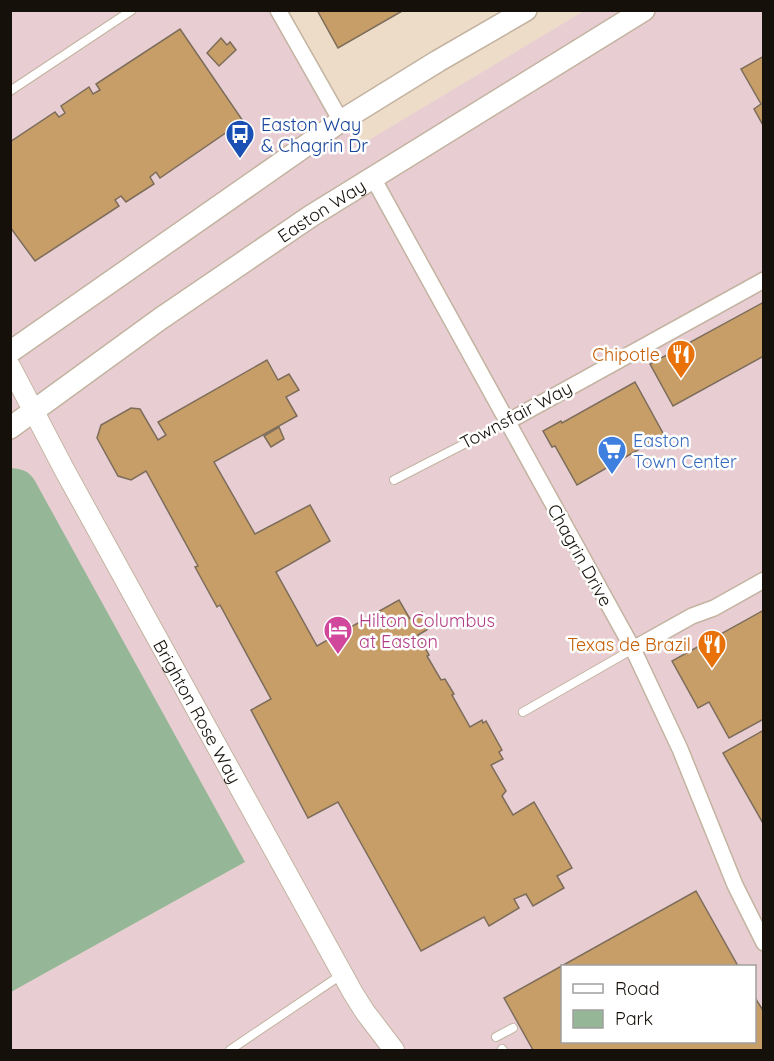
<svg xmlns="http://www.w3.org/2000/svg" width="774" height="1061" font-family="Quicksand,sans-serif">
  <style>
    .commercial { fill: #e8ced2; fill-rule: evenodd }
    .green { fill: #95b797 }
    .building { fill: #c79d68; stroke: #7c6d5b; stroke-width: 1.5 }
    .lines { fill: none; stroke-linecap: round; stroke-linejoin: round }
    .service-casing { stroke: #c3b3a0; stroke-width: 10 }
    .minor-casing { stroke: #c3b3a0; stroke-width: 18 }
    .tertiary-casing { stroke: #c3b3a0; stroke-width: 22 }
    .secondary-casing { stroke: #c3b3a0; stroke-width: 24 }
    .service { stroke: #fff; stroke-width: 8 }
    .minor { stroke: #fff; stroke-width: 15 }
    .tertiary { stroke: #fff; stroke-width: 20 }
    .secondary { stroke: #fff; stroke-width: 21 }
    .labels { text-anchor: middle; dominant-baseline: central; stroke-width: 5; stroke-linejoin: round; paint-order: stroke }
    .transit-label { font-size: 18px; fill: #164399; stroke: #fff; text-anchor: start }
    .street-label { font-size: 18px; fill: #151009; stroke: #fff }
    .food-label { font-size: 18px; fill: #c56008; stroke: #fff; text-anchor: end }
    .shop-label { font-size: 18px; fill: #366cbe; stroke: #fff; text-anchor: start }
    .hotel-label { font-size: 18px; fill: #b23c85; stroke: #fff; text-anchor: start }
  </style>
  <rect width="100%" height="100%" fill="#eddcc8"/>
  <!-- commercial -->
  <path class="commercial" d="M11 11H281L359 146 584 11H763V1050H11V992L245 862 22 469 11 468ZM562 966H754V1042H562Z"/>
  <!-- green -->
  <path class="green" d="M11 468C23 469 29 471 35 481L245 862 11 992Z"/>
  <!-- building -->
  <g class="building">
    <path d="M317 10H404L338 48Z"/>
    <path d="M180 29 243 121 160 178 156 172 150 177 154 184 126 202 121 196 115 200 119 206 35 261 10 227V142L55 112 59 117 65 113 61 106 89 87 93 94 100 90 96 84Z"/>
    <path d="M221 38 227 45 230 42 236 50 219 66 207 53Z"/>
    <path d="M764 56V127L754 109 761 104 741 69Z"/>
    <path d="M764 302V356L673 406 650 364Z"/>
    <path d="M267 360 278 380 289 374 299 390 286 397 297 416 214 462 255 534 310 505 330 541 276 572 317 646 399 600 410 619 422 612 430 628 418 635 429 655 427 656 441 680 445 679 454 694 452 695 470 727 482 720 483 723 486 721 502 750 499 752 503 759 491 765 506 791 502 796 513 815 534 802 572 868 557 876 564 888 533 906 526 894 514 899 519 908 489 926 484 917 421 951 338 802 308 818 251 710 271 699 220 605 217 607 195 567 198 566 146 471 131 480 118 476 97 438 101 425 131 408 140 409 158 440 166 435 158 422Z"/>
    <path d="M635 382 664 435 577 485 555 446 552 447 543 431 561 421 562 423Z"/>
    <path d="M279 427 284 439 271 447 264 436Z"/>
    <path d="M764 610V719L729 738 709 702 698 708 672 661Z"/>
    <path d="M764 730V825L723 753Z"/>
    <path d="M696 891 738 966H562V1042H754V996L764 1012V1050H533L504 998Z"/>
  </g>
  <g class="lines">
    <!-- service casing -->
    <g class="service-casing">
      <g id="service">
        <path d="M10 91 132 10"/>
        <path d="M394 480 507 422"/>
        <path d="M523 712 633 649"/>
        <path d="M496 1037 513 1028"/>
        <path d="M502 1049 503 1050"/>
        <path d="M230 1050 341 975"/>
      </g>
    </g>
    <!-- minor casing -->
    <g class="minor-casing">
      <g id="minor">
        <path d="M278 10 341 121"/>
        <path d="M373 178 633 649 680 749 735 885 764 943"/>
        <path d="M507 422 764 280"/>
        <path d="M633 649 692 616 714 608 764 580"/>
      </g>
    </g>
    <!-- tertiary casing -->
    <g class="tertiary-casing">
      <g id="tertiary">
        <path id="s1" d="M10 366 65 471 353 993 365 1012 394 1050"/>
      </g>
    </g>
    <!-- secondary casing -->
    <g class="secondary-casing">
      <g id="secondary">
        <path d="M10 352 341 121 438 61 526 10"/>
        <path id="s2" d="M10 428 160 319 311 216 644 10"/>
      </g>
    </g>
    <!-- service -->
    <use href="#service" class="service"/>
    <!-- minor -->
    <use href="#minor" class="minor"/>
    <!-- tertiary -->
    <use href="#tertiary" class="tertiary"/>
    <!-- secondary -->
    <use href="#secondary" class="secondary"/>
  </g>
  <!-- icons -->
  <defs>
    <g id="bus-pin" transform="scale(1.5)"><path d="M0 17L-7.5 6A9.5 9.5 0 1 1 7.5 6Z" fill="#1a4fb4" stroke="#fff"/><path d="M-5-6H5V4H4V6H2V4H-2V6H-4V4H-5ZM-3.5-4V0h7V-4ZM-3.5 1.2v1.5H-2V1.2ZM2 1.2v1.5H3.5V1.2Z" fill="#fff"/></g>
    <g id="restaurant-pin" transform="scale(1.5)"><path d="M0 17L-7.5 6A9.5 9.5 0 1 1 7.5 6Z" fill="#e8710a" stroke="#fff"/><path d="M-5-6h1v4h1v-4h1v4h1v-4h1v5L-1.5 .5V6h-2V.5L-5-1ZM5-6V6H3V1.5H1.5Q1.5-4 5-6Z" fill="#fff"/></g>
    <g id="supermarket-pin" transform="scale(1.5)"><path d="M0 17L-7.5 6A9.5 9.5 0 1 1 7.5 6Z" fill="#3f7fe0" stroke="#fff"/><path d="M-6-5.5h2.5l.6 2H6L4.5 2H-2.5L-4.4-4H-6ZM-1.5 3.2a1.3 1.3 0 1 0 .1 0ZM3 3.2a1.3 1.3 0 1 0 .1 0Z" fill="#fff"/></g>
    <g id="hotel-pin" transform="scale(1.5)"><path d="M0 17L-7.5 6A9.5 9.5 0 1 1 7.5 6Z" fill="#d1479c" stroke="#fff"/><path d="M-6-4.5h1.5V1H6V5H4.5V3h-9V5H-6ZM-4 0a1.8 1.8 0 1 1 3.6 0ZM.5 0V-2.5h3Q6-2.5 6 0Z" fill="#fff"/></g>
  </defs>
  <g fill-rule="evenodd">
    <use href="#bus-pin" x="240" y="134"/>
    <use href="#restaurant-pin" x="681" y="354"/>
    <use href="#supermarket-pin" x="612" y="450"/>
    <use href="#hotel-pin" x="338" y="630"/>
    <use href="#restaurant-pin" x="712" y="644"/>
  </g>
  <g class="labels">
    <!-- transit labels -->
    <g class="transit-label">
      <text x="261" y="124">Easton Way<tspan x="261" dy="21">&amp; Chagrin Dr</tspan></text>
    </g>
    <!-- street labels -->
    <g class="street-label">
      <text stroke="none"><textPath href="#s2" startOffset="380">Easton Way</textPath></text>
      <text transform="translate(516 415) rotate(-28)">Townsfair Way</text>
      <text transform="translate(580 555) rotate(61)">Chagrin Drive</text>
      <text stroke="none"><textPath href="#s1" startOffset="393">Brighton Rose Way</textPath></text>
    </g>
    <!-- food labels -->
    <g class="food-label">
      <text x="660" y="354">Chipotle</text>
      <text x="691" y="644">Texas de Brazil</text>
    </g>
    <!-- shop labels -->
    <g class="shop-label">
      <text x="633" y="440">Easton<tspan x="633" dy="21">Town Center</tspan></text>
    </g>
    <!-- hotel labels -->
    <g class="hotel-label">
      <text x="359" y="620">Hilton Columbus<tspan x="359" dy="21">at Easton</tspan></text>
    </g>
  </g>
  <!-- border -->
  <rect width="774" height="1061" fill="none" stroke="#151009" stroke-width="24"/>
  <!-- legend -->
  <rect x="561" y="965" width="195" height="78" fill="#ffffff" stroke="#a19f9d" stroke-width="1.5"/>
  <rect x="573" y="984" width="30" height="9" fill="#ffffff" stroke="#a19f9d" stroke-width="1.5"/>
  <text x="615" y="995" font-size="18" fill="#151009">Road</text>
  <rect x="573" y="1010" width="30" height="18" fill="#95b797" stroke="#a19f9d" stroke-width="1.5"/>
  <text x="615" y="1025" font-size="18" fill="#151009">Park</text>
</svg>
